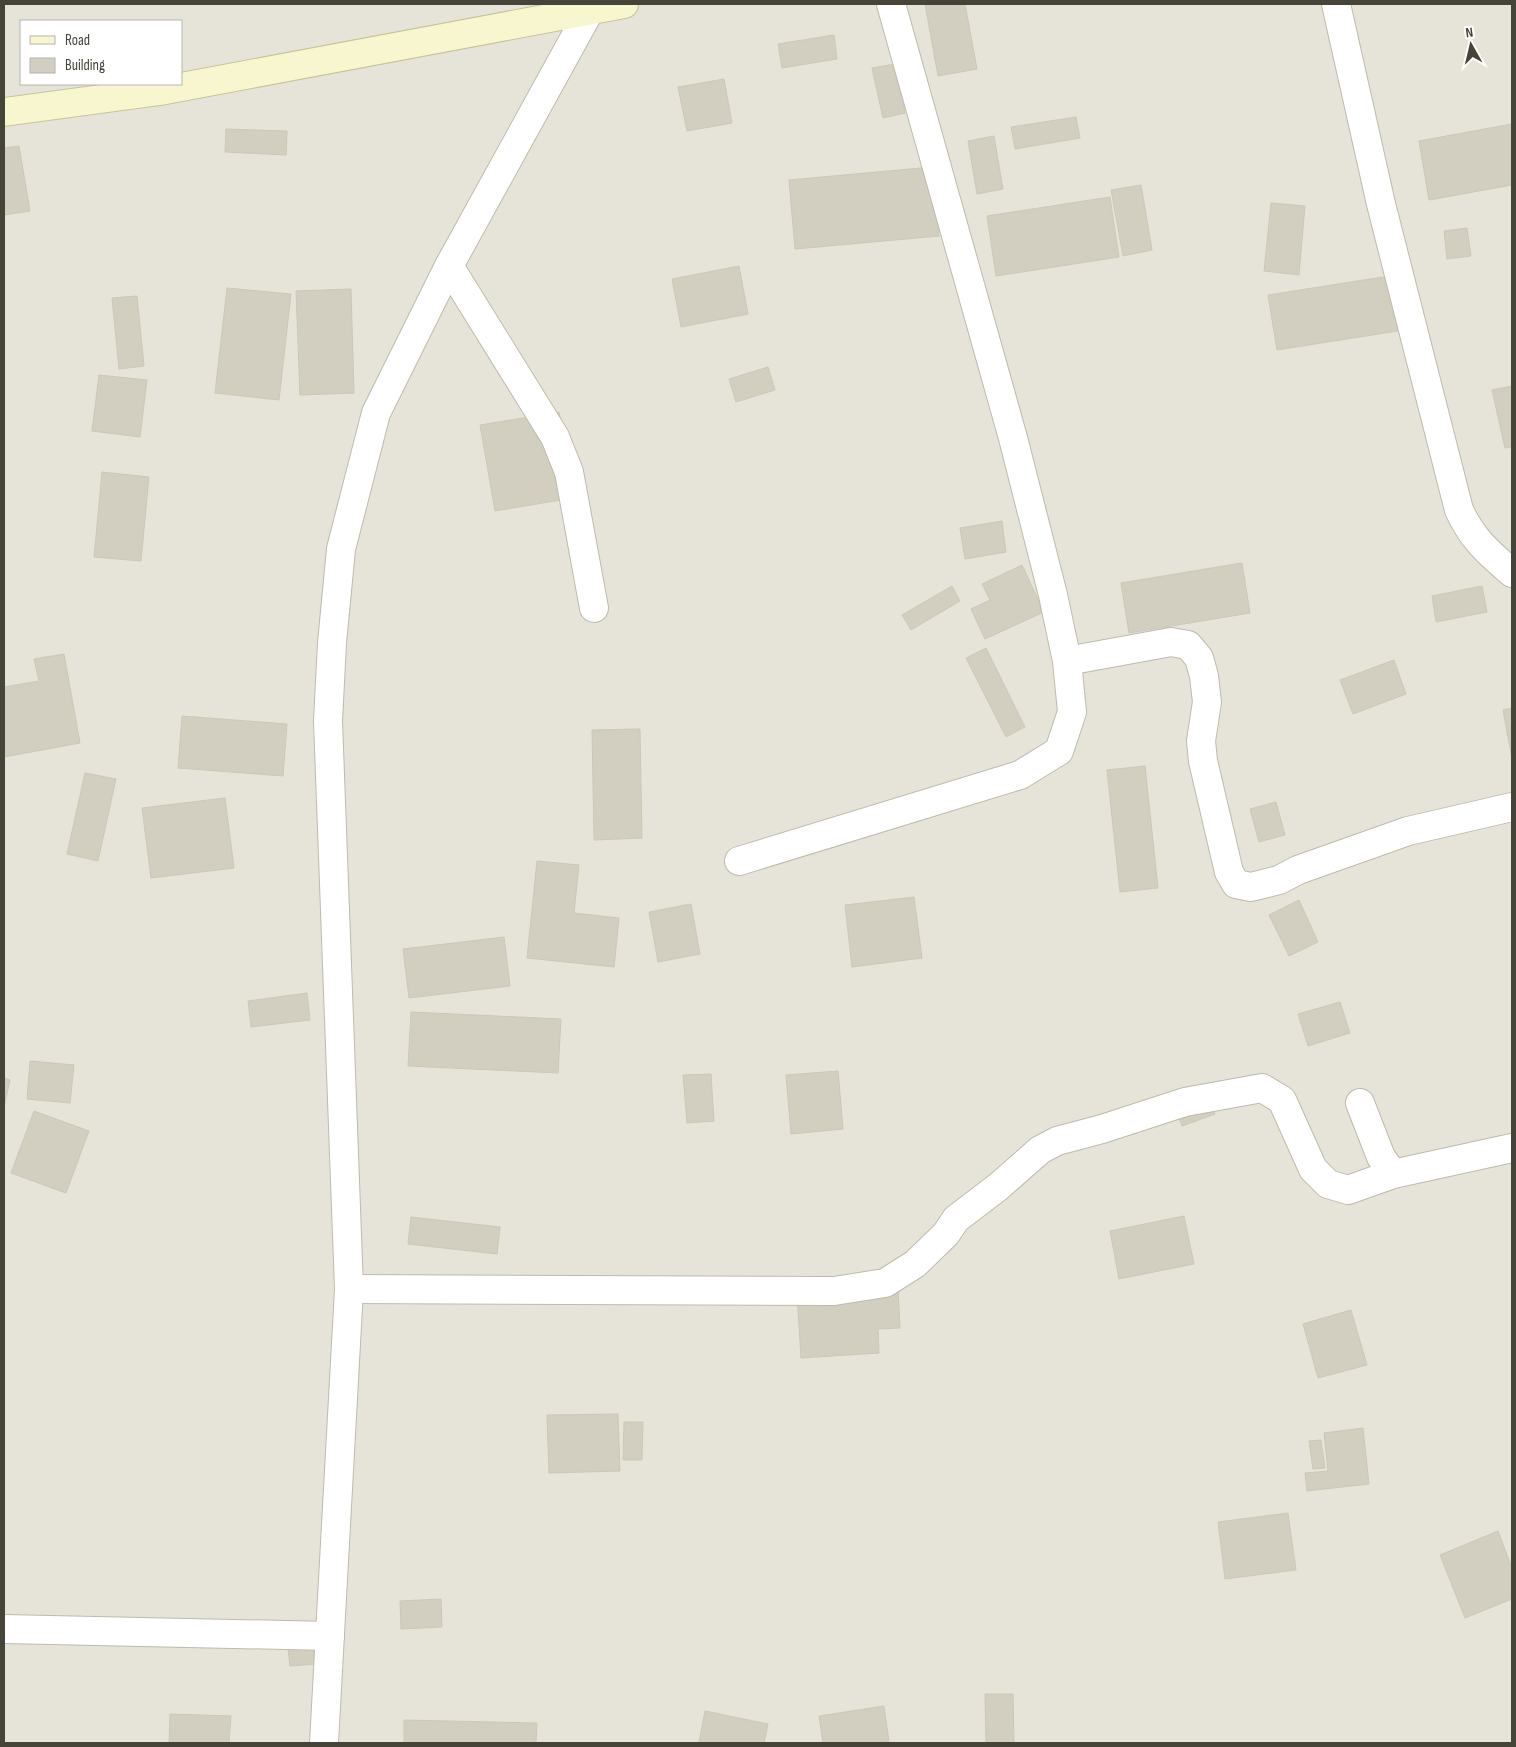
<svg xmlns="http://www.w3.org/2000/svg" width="1516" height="1747" font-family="'Sofia Sans Condensed',sans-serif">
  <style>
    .residential { fill: #e6e4d8; fill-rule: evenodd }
    .building { fill: #d3cfc0; stroke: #cdc8b5 }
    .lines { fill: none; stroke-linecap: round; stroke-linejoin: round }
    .street-casing { stroke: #bdbbad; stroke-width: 30 }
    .secondary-casing { stroke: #c7c49b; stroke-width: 30 }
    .street { stroke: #fff; stroke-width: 28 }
    .secondary { stroke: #f8f6ce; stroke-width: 28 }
  </style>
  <rect width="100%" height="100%" fill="#f3f2ea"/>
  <!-- residential -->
  <path class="residential" d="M4 4H1512V1743H4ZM21 21H181V84H21Z"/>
  <!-- building -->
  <g class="building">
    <path d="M925 4H965L977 69 938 76Z"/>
    <path d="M834 35 837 59 782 68 778 44Z"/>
    <path d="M895 64 905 113 883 118 872 68Z"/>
    <path d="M724 79 732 123 687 131 678 87Z"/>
    <path d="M1076 117 1080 138 1015 149 1011 127Z"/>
    <path d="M1512 124V185L1429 200 1419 141Z"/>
    <path d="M226 129 287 131 286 155 225 152Z"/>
    <path d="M994 136 1003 189 977 194 968 141Z"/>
    <path d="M19 146 30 211 4 215V148Z"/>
    <path d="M932 167 939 236 795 249 789 180Z"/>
    <path d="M1141 185 1152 250 1123 256 1111 190Z"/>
    <path d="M1110 197 1119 257 996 276 987 216Z"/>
    <path d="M1271 203 1305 206 1299 275 1264 271Z"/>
    <path d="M1467 228 1471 256 1447 259 1444 231Z"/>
    <path d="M739 266 748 314 681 327 672 279Z"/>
    <path d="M1402 274 1410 329 1277 350 1268 295Z"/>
    <path d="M227 288 291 294 279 400 215 393Z"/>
    <path d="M351 289 354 393 300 395 296 291Z"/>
    <path d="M137 296 144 366 119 369 112 298Z"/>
    <path d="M768 367 775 390 736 402 729 379Z"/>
    <path d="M99 375 147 380 140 437 92 431Z"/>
    <path d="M1512 386V447L1505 448 1492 390Z"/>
    <path d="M559 412 573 498 495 511 480 425Z"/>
    <path d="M102 472 149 477 141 561 94 557Z"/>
    <path d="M1002 521 1006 552 965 559 960 528Z"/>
    <path d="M1242 563 1250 613 1129 633 1121 583Z"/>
    <path d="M1022 565 1044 612 985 639 971 609 990 600 982 584Z"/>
    <path d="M952 586 960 601 911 630 902 615Z"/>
    <path d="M1482 586 1487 612 1436 622 1432 596Z"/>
    <path d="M986 648 1025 727 1006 737 966 658Z"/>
    <path d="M64 654 80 743 4 757V687L39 681 34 659Z"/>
    <path d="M1394 660 1406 694 1353 714 1340 680Z"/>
    <path d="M1512 708V759L1503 710Z"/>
    <path d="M182 716 287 724 283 776 178 768Z"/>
    <path d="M640 729 642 838 594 840 592 730Z"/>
    <path d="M1145 766 1158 888 1120 892 1107 770Z"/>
    <path d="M85 773 116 779 98 861 67 854Z"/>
    <path d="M225 798 234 868 151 878 142 808Z"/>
    <path d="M1276 802 1285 835 1259 842 1250 809Z"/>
    <path d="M537 861 579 865 574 913 619 918 614 967 527 958Z"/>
    <path d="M914 897 922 958 852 967 845 905Z"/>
    <path d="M1299 900 1318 942 1289 956 1269 915Z"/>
    <path d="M691 904 700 954 658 962 649 912Z"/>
    <path d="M504 937 510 986 409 998 403 949Z"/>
    <path d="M307 993 310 1020 251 1027 248 1001Z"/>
    <path d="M1340 1002 1350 1033 1308 1046 1298 1014Z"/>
    <path d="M411 1012 561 1019 558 1073 408 1066Z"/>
    <path d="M30 1061 74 1065 70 1103 27 1099Z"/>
    <path d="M838 1071 843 1129 791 1134 786 1075Z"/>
    <path d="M711 1074 714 1121 687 1123 683 1075Z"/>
    <path d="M4 1078 10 1080 4 1107Z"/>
    <path d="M1209 1098 1215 1114 1182 1126 1176 1110Z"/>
    <path d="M34 1111 89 1131 66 1193 11 1173Z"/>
    <path d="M1184 1216 1194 1264 1119 1279 1110 1231Z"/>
    <path d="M411 1217 500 1227 497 1254 408 1244Z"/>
    <path d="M898 1288 900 1328 878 1329 879 1353 801 1358 797 1294Z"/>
    <path d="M1351 1310 1367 1365 1318 1378 1303 1324Z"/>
    <path d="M618 1414 620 1471 549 1473 547 1415Z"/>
    <path d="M624 1422H643L642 1460H623Z"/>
    <path d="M1363 1428 1369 1484 1307 1491 1305 1473 1328 1471 1324 1433Z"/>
    <path d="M1321 1440 1325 1468 1313 1469 1309 1441Z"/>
    <path d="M1288 1513 1296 1570 1225 1579 1218 1522Z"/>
    <path d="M1498 1531 1512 1568V1599L1465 1618 1440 1555Z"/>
    <path d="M441 1599 442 1627 401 1629 400 1601Z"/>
    <path d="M314 1646 316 1664 290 1666 288 1649Z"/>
    <path d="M985 1694H1013L1014 1743H986Z"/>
    <path d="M884 1706 889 1741 873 1743H823L819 1716Z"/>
    <path d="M705 1711 768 1724 764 1743H706L699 1742Z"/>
    <path d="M170 1714 231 1716 229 1743H169Z"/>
    <path d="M404 1720 537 1723 536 1743H404Z"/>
  </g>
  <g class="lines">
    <!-- street casing -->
    <g class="street-casing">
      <g id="street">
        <path d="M1336 4 1381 204 1459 510C1473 540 1488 552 1512 573"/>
        <path d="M449 266 555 437 569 472 594 608"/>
        <path d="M1067 661 1171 642 1188 645 1199 658 1204 676 1207 702 1201 741 1203 761 1229 872 1236 884 1251 887 1279 880 1298 870 1408 831 1512 807"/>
        <path d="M739 861 1020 775 1059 751 1072 712 1067 661 1053 595 1013 438 891 4"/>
        <path d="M1360 1103 1381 1157 1393 1174"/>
        <path d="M349 1289 834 1291 885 1283 915 1264 946 1234 956 1219 998 1187 1040 1150 1057 1141 1102 1129 1185 1102 1262 1088 1282 1100 1313 1169 1328 1184 1348 1190 1393 1174 1512 1148"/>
        <path d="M4 1629 330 1636"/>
        <path d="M324 1743 349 1289 328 721 332 643 341 549 376 413 449 266 590 10 585 4"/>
      </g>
    </g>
    <!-- secondary casing -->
    <g class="secondary-casing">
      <path id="secondary" d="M4 112 160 91 624 4"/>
    </g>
    <!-- street -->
    <use href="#street" class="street"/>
    <!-- secondary -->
    <use href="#secondary" class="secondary"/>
  </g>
  <!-- border -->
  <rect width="1516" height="1747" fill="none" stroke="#464339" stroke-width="10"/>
  <!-- legend -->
  <rect x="20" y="20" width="162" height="65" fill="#ffffff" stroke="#b5b4b0"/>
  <rect x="30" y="36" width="25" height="8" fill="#f8f6ce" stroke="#b5b4b0"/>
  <text x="65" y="45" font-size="15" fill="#464339">Road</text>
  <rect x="30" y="58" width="25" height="15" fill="#d3cfc0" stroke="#b5b4b0"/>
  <text x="65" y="70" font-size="15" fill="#464339">Building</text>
  <!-- north arrow -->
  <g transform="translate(1471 45) rotate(352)" stroke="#ffffff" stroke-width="4" paint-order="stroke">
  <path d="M0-4L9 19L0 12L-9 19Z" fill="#464339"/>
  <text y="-8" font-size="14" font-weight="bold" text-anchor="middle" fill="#464339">N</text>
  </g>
</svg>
